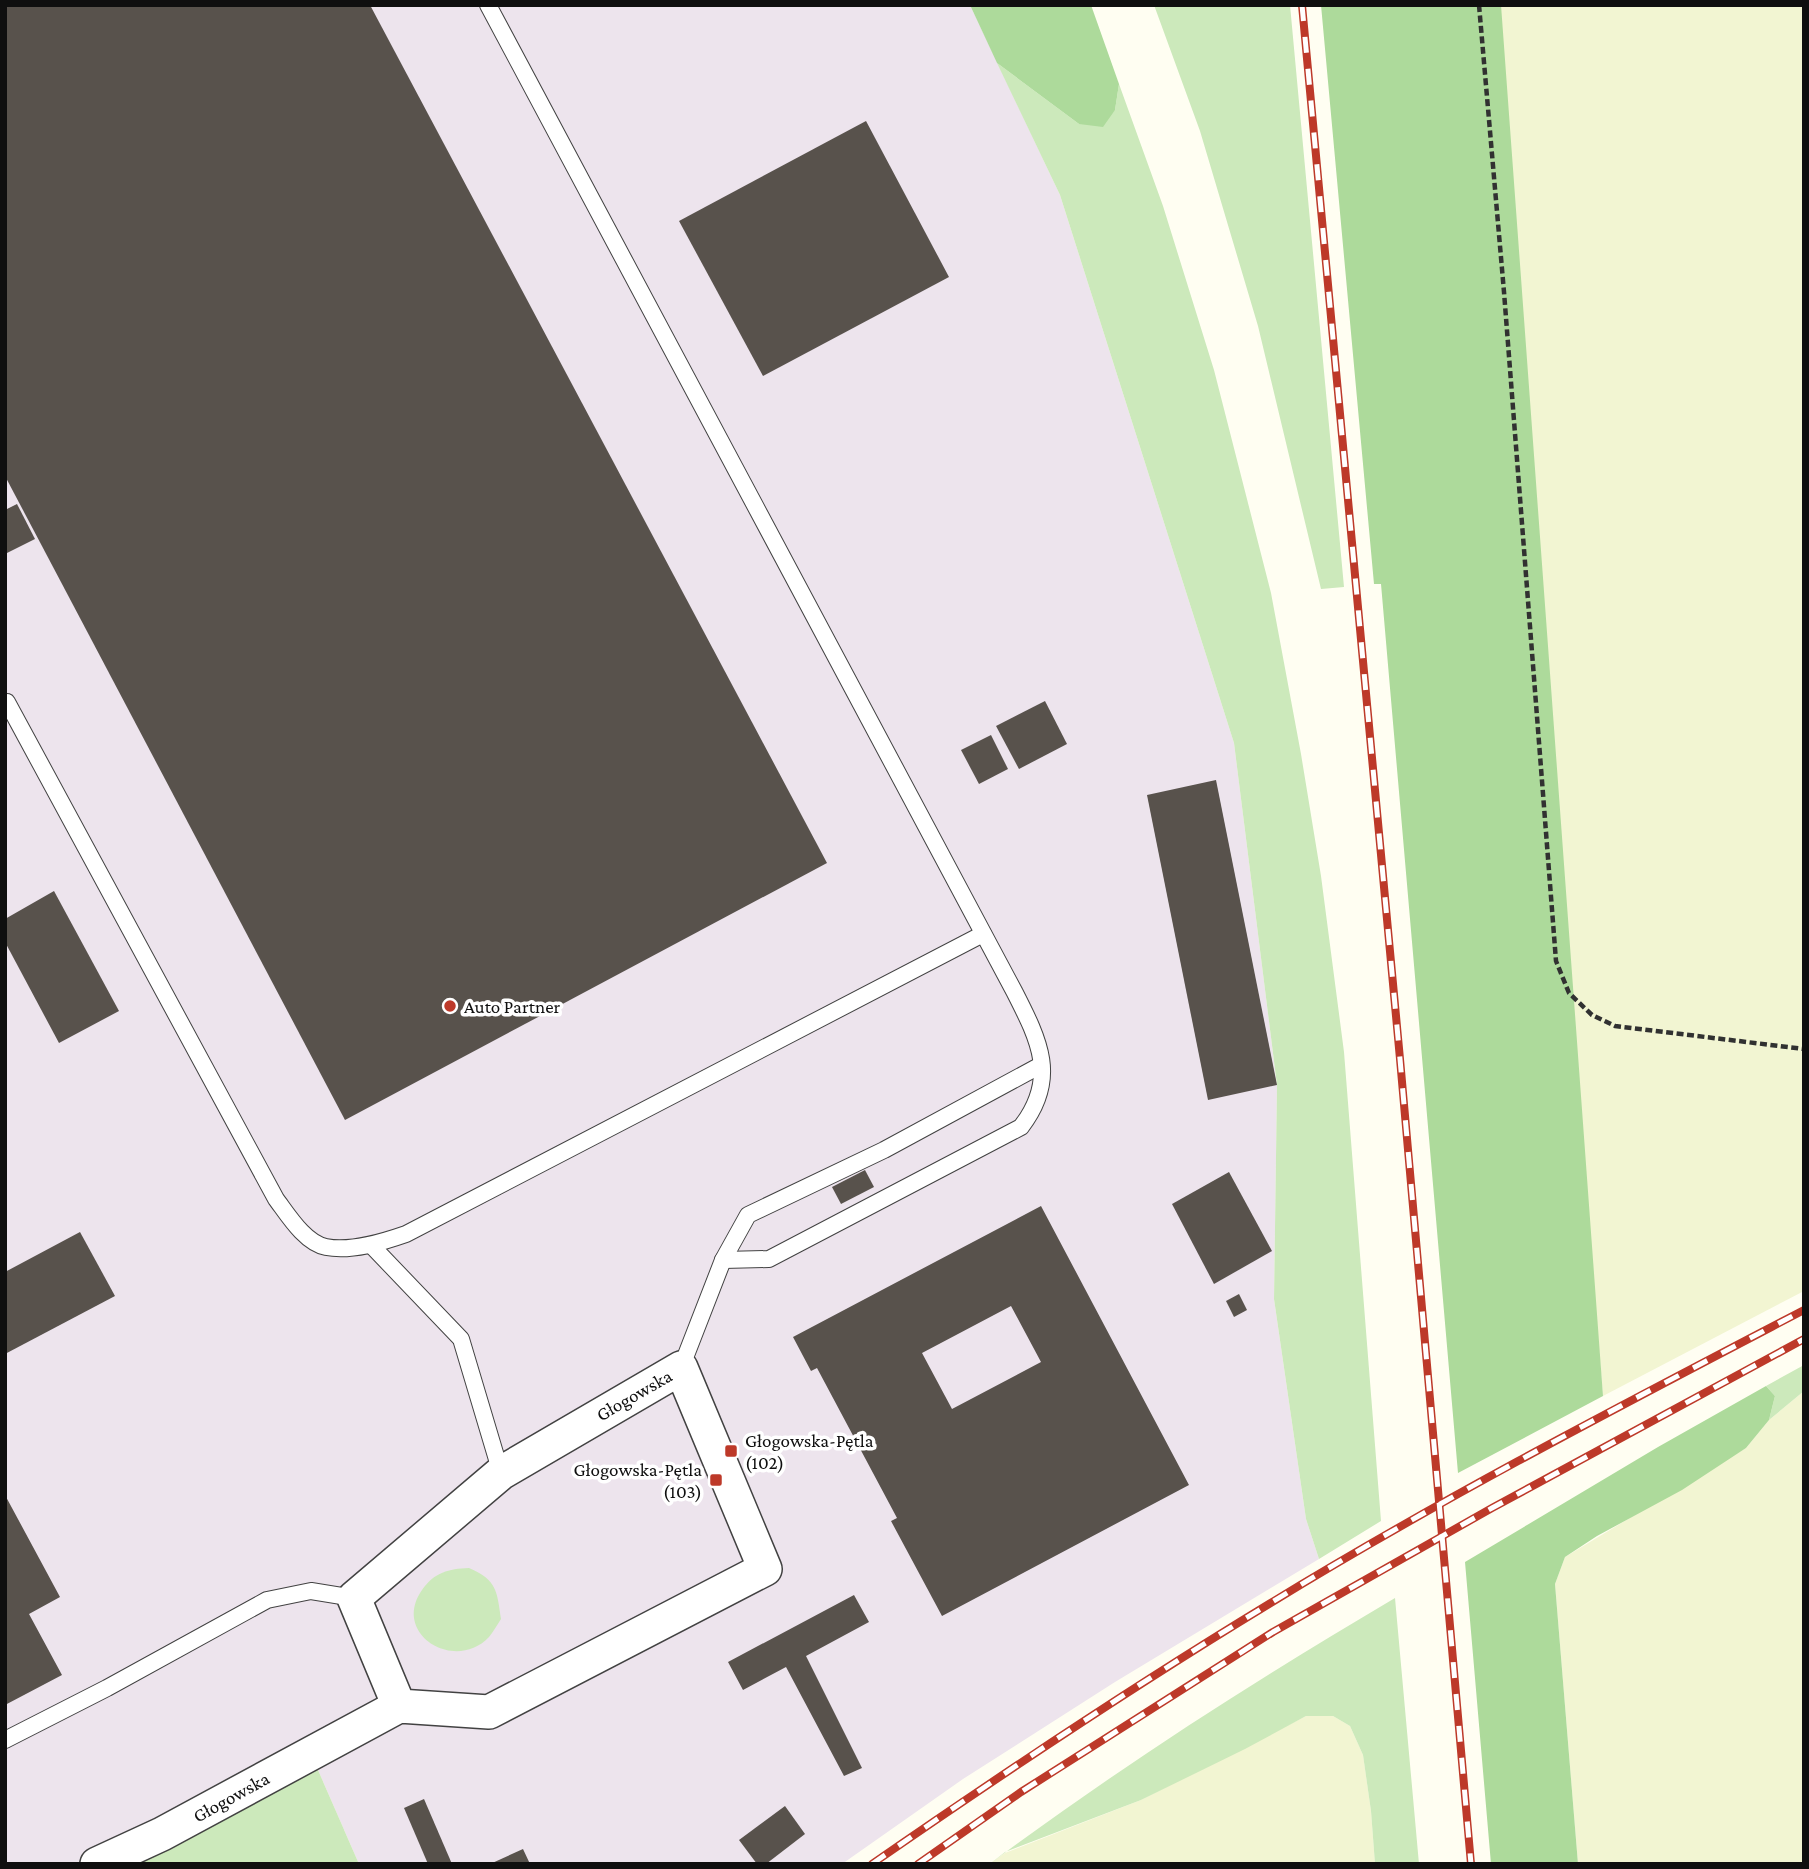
<svg xmlns="http://www.w3.org/2000/svg" width="1809" height="1869" font-family="'Crimson Pro',serif">
  <style>
    .industrial { fill: #ede4ed }
    .farmland { fill: #f2f5d2 }
    .green { fill: #cce9bb }
    .forest { fill: #adda9b }
    .building { fill: #58524c; fill-rule: evenodd }
    .lines { fill: none; stroke-linecap: round; stroke-linejoin: round }
    .service-casing { stroke: #424242; stroke-width: 18 }
    .minor-casing { stroke: #424242; stroke-width: 36 }
    .path { stroke: #313131; stroke-width: 4.5; stroke-dasharray: 7 3.5; stroke-linecap: butt }
    .service { stroke: #fff; stroke-width: 16 }
    .minor { stroke: #fff; stroke-width: 33 }
    .rail-casing { stroke: #bd3929; stroke-width: 8 }
    .rail { stroke: #fff; stroke-width: 5; stroke-dasharray: 16; stroke-linecap: butt }
    .poi-dot { fill: #bd3929; stroke: #fff; stroke-width: 2.5 }
    .labels { text-anchor: middle; dominant-baseline: central; stroke-width: 7; stroke-linejoin: round; paint-order: stroke }
    .poi-label { font-size: 19px; fill: #0f0f0f; stroke: #fff; text-anchor: start }
    .street-label { font-size: 19px; fill: #0f0f0f; stroke: #fff }
  </style>
  <rect width="100%" height="100%" fill="#fffef2"/>
  <!-- industrial -->
  <path class="industrial" d="M5 5H970L1060 195 1234 743 1277 1085 1274 1299 1306 1519 1319 1559 1115 1682 963 1779 842 1864H359L311 1754 97 1864H5Z"/>
  <!-- farmland -->
  <g class="farmland">
    <path d="M1498 5H1804V1291L1603 1396 1569 993Z"/>
    <path d="M1804 1391V1864H1578L1555 1584 1565 1557 1746 1448 1769 1420Z"/>
    <path d="M1306 1716H1333L1350 1726 1363 1755 1371 1811 1375 1864H989L1005 1853 1141 1800Z"/>
  </g>
  <!-- green -->
  <g class="green">
    <path d="M1154 5H1290L1344 587 1321 589 1258 326 1200 131Z"/>
    <path d="M997 63 1079 124 1115 110 1119 84 1163 206 1214 370 1271 593 1301 754 1321 876 1344 1052 1381 1521 1319 1559 1306 1519 1274 1299 1277 1085 1234 743 1060 195Z"/>
    <path d="M1804 1365V1391L1769 1420 1775 1396 1766 1386Z"/>
    <path d="M469 1568C497 1580 497 1591 501 1619 497 1625 493 1632 489 1637 455 1673 391 1634 422 1590 435 1572 448 1569 469 1568Z"/>
    <path d="M1395 1598 1419 1864H1375L1371 1811 1363 1755 1350 1726 1333 1716H1306L1245 1749 1141 1800 1005 1852 991 1863C1120 1767 1256 1680 1395 1598Z"/>
    <path d="M311 1754 359 1864H97Z"/>
  </g>
  <!-- forest -->
  <g class="forest">
    <path d="M970 5H1091L1119 84 1115 110 1103 127 1079 124 997 63Z"/>
    <path d="M1321 5H1501L1603 1396 1458 1473 1381 584H1374Z"/>
    <path d="M1766 1386 1775 1396 1769 1420 1746 1448 1682 1490 1597 1536 1565 1557 1555 1584 1578 1864H1491L1465 1562 1658 1447Z"/>
  </g>
  <!-- building -->
  <g class="building">
    <path d="M5 5H370L827 863 345 1120 5 476Z"/>
    <path d="M866 121 949 277 763 376 679 221Z"/>
    <path d="M17 504 35 539 5 554V510Z"/>
    <path d="M1045 701 1067 744 1019 769 996 726Z"/>
    <path d="M991 735 1008 769 979 784 961 750Z"/>
    <path d="M1216 780 1277 1085 1208 1100 1147 795Z"/>
    <path d="M54 891 119 1011 59 1043 5 942V919Z"/>
    <path d="M865 1170 874 1187 841 1204 832 1187Z"/>
    <path d="M1229 1172 1272 1251 1214 1284 1172 1204Z"/>
    <path d="M1041 1206 1189 1485 942 1616 891 1521 897 1518 817 1368 811 1371 793 1337ZM1011 1306 1041 1362 952 1409 922 1353Z"/>
    <path d="M80 1232 115 1296 5 1354V1272Z"/>
    <path d="M1239 1294 1247 1310 1234 1317 1226 1301Z"/>
    <path d="M5 1495 60 1597 29 1614 62 1675 5 1705Z"/>
    <path d="M854 1595 869 1622 806 1656 862 1768 844 1776 786 1667 743 1690 728 1662Z"/>
    <path d="M424 1799 452 1864H428L404 1808Z"/>
    <path d="M785 1806 805 1834 766 1864H757L739 1840Z"/>
    <path d="M523 1849 530 1864H490Z"/>
  </g>
  <g class="lines">
    <!-- service casing -->
    <g class="service-casing">
      <g id="service">
        <path d="M488 5 1014 991C1039 1040 1059 1078 1021 1127L769 1259 723 1260"/>
        <path d="M7 702 276 1199C288 1215 305 1243 326 1247 351 1252 383 1242 406 1234L983 934"/>
        <path d="M372 1246 461 1339 501 1473"/>
        <path d="M681 1368 723 1260 748 1215 884 1150 1041 1065"/>
        <path d="M5 1740 107 1688 267 1600 311 1591 354 1598"/>
      </g>
    </g>
    <!-- minor casing -->
    <g class="minor-casing">
      <path id="minor" d="M97 1864 162 1834 399 1706 489 1712 765 1569 681 1368 501 1473 354 1598 399 1706"/>
    </g>
    <!-- path -->
    <path class="path" d="M1479 5 1504 292 1556 961 1569 993 1592 1015 1615 1026 1804 1049"/>
    <!-- service -->
    <use href="#service" class="service"/>
    <!-- minor -->
    <use href="#minor" class="minor"/>
    <!-- rail casing -->
    <g class="rail-casing">
      <g id="rail">
        <path d="M1302 5 1400 1059 1471 1864"/>
        <path d="M872 1864C1002 1774 1134 1686 1269 1604 1442 1498 1624 1404 1804 1310"/>
        <path d="M918 1864 1021 1792 1273 1632 1492 1508 1804 1339"/>
      </g>
    </g>
    <!-- rail -->
    <use href="#rail" class="rail"/>
  </g>
  <!-- markers -->
  <g class="poi-dot">
    <circle cx="450" cy="1006" r="7"/>
    <rect x="724" y="1444" width="14" height="14" rx="3.5"/>
    <rect x="709" y="1473" width="14" height="14" rx="3.5"/>
  </g>
  <g class="labels">
    <!-- poi labels -->
    <g class="poi-label">
      <text x="464" y="1006">Auto Partner</text>
      <text x="745" y="1440">Głogowska-Pętla<tspan x="745" dy="22">(102)</tspan></text>
      <text x="702" y="1469" text-anchor="end">Głogowska-Pętla<tspan x="702" dy="22">(103)</tspan></text>
    </g>
    <!-- street labels -->
    <g class="street-label">
      <text transform="translate(634 1395) rotate(-30)">Głogowska</text>
      <text transform="translate(231 1797) rotate(-29)">Głogowska</text>
    </g>
  </g>
  <!-- border -->
  <rect width="1809" height="1869" fill="none" stroke="#0f0f0f" stroke-width="14"/>
</svg>
